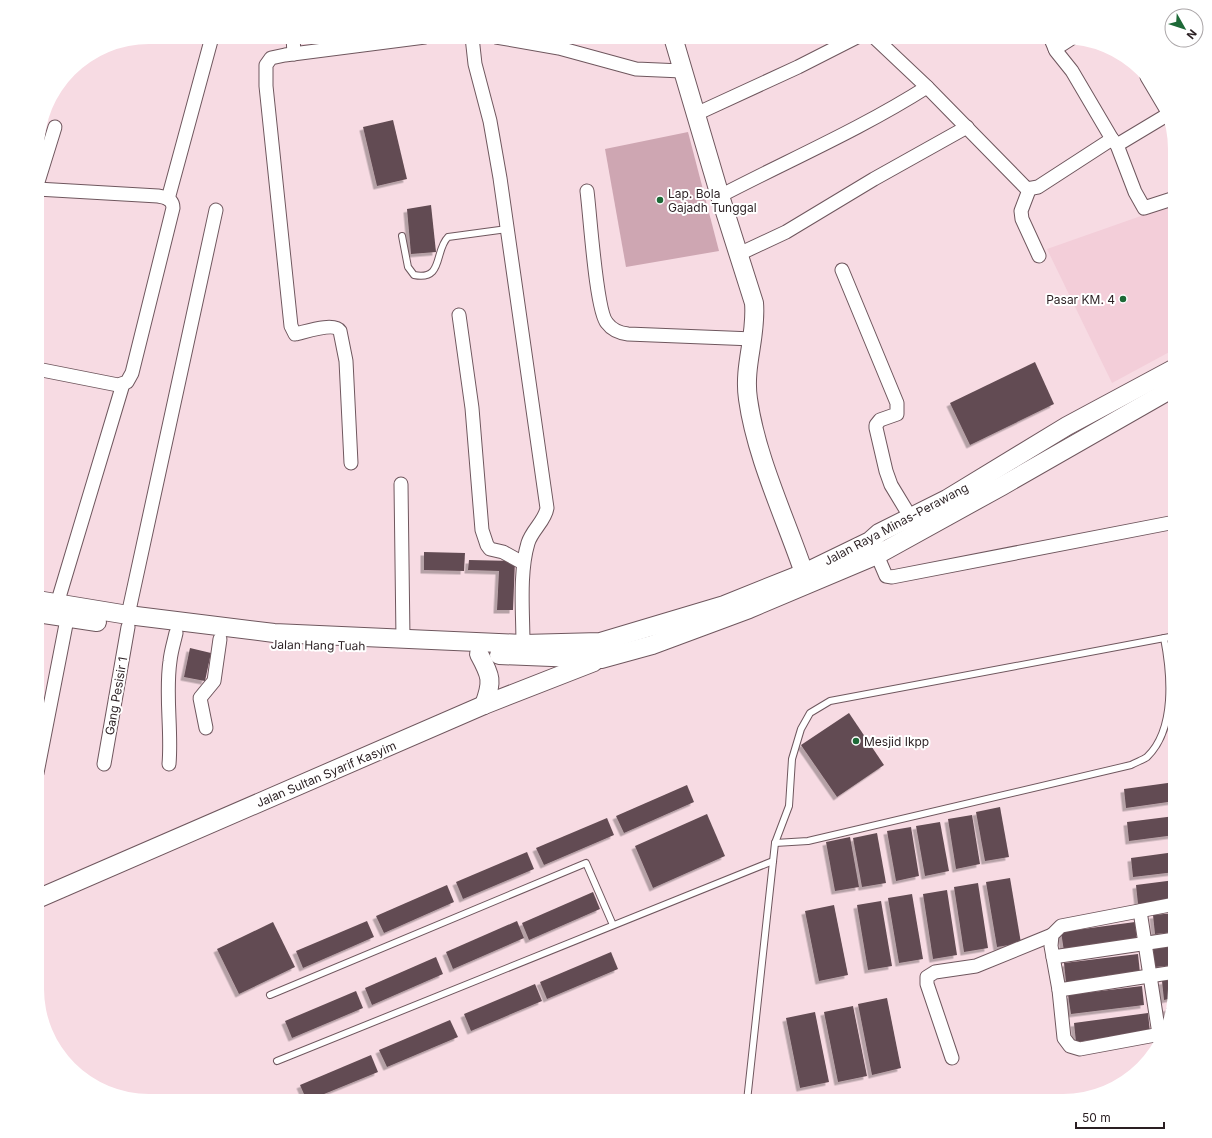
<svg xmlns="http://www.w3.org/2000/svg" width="1212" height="1138" font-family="Inter,sans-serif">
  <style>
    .built { fill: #f3ced9 }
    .pitch { fill: #cea6b2 }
    .building { fill: #624b52; filter: url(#shadow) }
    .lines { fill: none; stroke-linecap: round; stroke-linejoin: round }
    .lane-casing { stroke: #6f575e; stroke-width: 8 }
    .street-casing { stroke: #6f575e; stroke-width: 15 }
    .secondary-casing { stroke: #6f575e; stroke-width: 20 }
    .lane { stroke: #fff; stroke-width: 6 }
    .street { stroke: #fff; stroke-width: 13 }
    .secondary { stroke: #fff; stroke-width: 18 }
    .poi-dot { fill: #1d6937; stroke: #fff; stroke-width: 1.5 }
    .labels { text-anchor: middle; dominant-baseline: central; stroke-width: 4; stroke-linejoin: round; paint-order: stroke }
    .poi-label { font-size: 12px; fill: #2a1f22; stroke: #fff; text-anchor: start }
    .street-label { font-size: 12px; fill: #2a1f22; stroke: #fff }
  </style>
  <defs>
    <filter id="shadow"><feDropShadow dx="-3.5" dy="3.5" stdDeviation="0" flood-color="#0004"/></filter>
  </defs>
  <rect width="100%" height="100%" fill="#f7dbe3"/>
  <!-- built -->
  <path class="built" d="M1175 204V349L1112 383 1047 249Z"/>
  <!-- pitch -->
  <path class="pitch" d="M688 132 719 251 626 267 605 149Z"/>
  <!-- building -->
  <g class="building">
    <path d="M393 120 407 179 377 186 363 127Z"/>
    <path d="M431 205 436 252 411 254 407 209Z"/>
    <path d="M1035 362 1054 404 970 445 950 403Z"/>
    <path d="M424 552 465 553 464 571 424 570Z"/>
    <path d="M469 560 515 561 513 610H497L499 571 468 570Z"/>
    <path d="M190 648 211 653 205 681 184 677Z"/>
    <path d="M849 713 884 765 837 797 801 745Z"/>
    <path d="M1175 782V801L1126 808 1124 789Z"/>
    <path d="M687 785 694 802 624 833 616 816Z"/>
    <path d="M1000 807 1009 857 985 861 976 812Z"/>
    <path d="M707 814 725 856 653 888 635 846Z"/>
    <path d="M972 815 980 864 956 869 948 819Z"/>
    <path d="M1175 816V835L1129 841 1127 822Z"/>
    <path d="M607 818 614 835 544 865 536 848Z"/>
    <path d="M940 822 949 871 925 876 916 826Z"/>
    <path d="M911 827 919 876 896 881 887 831Z"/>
    <path d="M877 833 886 883 862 887 853 838Z"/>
    <path d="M850 837 859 887 835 891 826 842Z"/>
    <path d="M527 852 534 869 463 899 456 882Z"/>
    <path d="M1175 852V872L1133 877 1131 858Z"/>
    <path d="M1010 878 1021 943 997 947 986 882Z"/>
    <path d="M1175 880V899L1138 904 1136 885Z"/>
    <path d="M978 883 988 948 964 952 954 887Z"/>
    <path d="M447 885 454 902 384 933 376 916Z"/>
    <path d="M947 890 957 955 933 959 923 894Z"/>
    <path d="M593 892 600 909 529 940 522 923Z"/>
    <path d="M912 894 923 959 899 963 888 898Z"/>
    <path d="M881 901 892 966 868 970 857 905Z"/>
    <path d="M834 905 848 975 819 981 805 911Z"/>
    <path d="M1175 913V932L1155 934 1153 915Z"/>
    <path d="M367 921 374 937 303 968 296 951Z"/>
    <path d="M517 921 524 938 453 969 446 952Z"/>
    <path d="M273 922 295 967 239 994 217 949Z"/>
    <path d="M1135 922 1137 942 1064 951 1061 932Z"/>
    <path d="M1175 945V965L1155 967 1153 948Z"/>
    <path d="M611 952 618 969 547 999 540 982Z"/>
    <path d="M1138 954 1140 973 1066 982 1064 963Z"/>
    <path d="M436 957 443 974 372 1005 365 988Z"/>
    <path d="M1175 979 1173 998 1164 1000 1162 981Z"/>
    <path d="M535 984 542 1001 471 1031 464 1014Z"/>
    <path d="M1142 986 1144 1005 1071 1014 1068 995Z"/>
    <path d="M356 991 363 1008 292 1038 285 1021Z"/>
    <path d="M887 998 901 1068 872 1075 858 1004Z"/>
    <path d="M853 1006 867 1076 838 1082 824 1012Z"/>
    <path d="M1171 1007 1168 1023 1166 1008Z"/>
    <path d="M815 1012 829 1082 800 1088 786 1018Z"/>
    <path d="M1148 1013 1150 1032 1076 1042 1074 1023Z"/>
    <path d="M450 1020 458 1037 387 1067 379 1050Z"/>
    <path d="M371 1055 378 1072 307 1101 300 1085Z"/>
  </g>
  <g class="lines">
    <!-- lane casing -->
    <g class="lane-casing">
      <g id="lane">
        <path d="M402 236 408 267 414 275C444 281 434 251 448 237L507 229"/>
        <path d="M775 843 808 841 1131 765C1136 762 1143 760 1147 757 1176 729 1171 674 1164 638"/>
        <path d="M270 995 586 863 613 925"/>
        <path d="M277 1061 773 861"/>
        <path d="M747 1101 775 843 789 806 792 759 801 729 810 713 830 701 1175 636"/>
      </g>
    </g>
    <!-- street casing -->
    <g class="street-casing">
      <g id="street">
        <path d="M293 37 294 54"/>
        <path d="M472 37 475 64 490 121 500 178 547 508C545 521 532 530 528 543 519 573 523 613 523 644"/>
        <path d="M496 37 559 48 636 69 682 71"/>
        <path d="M874 37 927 87 1027 189 1038 187 1112 139 1117 145 1135 192 1144 208 1175 198"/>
        <path d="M1050 37 1056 51 1072 71 1112 139"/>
        <path d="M1055 49 1072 38"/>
        <path d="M696 114 798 67 857 37"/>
        <path d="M1117 145 1167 115 1166 109 1147 77"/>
        <path d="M37 185 55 127"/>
        <path d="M1029 190 1021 211 1022 219 1039 256"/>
        <path d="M587 191C590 213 596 311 607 323 612 330 620 333 628 334L753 339"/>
        <path d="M720 196C789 160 861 129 927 87"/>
        <path d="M168 199 212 37"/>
        <path d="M739 254 786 232 874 179 967 127"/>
        <path d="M842 270 897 403V414L880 420 876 425V428L886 471 891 485 911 518"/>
        <path d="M459 315 472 408 482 530 487 545 490 549 503 552 523 563"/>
        <path d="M37 369 118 385 127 382 132 373 173 208C173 199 165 197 158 196L37 189"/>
        <path d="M351 463 346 361 340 331C334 322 305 332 295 334L291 326 266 86V65L271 58 285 55 425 37"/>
        <path d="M401 484 403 639"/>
        <path d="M874 548 886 576 892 577 1175 522"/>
        <path d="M57 604 123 384"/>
        <path d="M128 615 216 210"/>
        <path d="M206 728 200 698 214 681 220 639"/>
        <path d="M104 764 128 627"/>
        <path d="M169 764C172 730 165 695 170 661 171 651 174 642 176 633"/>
        <path d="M37 773 69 609"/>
        <path d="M1140 911 1159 1034"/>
        <path d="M1053 957 1175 939"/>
        <path d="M1059 990 1175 972"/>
        <path d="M1166 1033 1080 1049 1070 1046 1064 1038 1059 990 1051 946 1052 935 1061 926 1175 904"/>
        <path d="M952 1058 927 984V977L935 972 976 966 1052 935"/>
      </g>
    </g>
    <!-- secondary casing -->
    <g class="secondary-casing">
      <g id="secondary">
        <path d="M673 37 720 196 754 303C757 336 743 366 748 399 756 457 785 517 804 573"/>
        <path d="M37 600 128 615 274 633 523 644 600 642 724 605 804 573 870 541 879 533 947 499 1067 426 1175 368"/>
        <path d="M44 614 97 622"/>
        <path d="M479 654C491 676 493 681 484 705"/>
        <path d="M499 655 601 659 652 645 749 609 877 555 1002 486 1175 387"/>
        <path d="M37 899 484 705 594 662"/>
      </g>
    </g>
    <!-- lane -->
    <use href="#lane" class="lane"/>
    <!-- street -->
    <use href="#street" class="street"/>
    <!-- secondary -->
    <use href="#secondary" class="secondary"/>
  </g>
  <!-- markers -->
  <g class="poi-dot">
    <circle cx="660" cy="200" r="4"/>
    <circle cx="1123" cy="299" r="4"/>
    <circle cx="856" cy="741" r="4"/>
  </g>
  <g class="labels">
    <!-- poi labels -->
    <g class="poi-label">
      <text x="668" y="193">Lap. Bola<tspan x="668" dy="14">Gajadh Tunggal</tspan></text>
      <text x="1115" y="299" text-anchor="end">Pasar KM. 4</text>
      <text x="864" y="741">Mesjid Ikpp</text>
    </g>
    <!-- street labels -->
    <g class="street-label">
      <text transform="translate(896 524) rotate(-28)">Jalan Raya Minas-Perawang</text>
      <text transform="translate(318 645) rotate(1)">Jalan Hang Tuah</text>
      <text transform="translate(116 696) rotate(-80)">Gang Pesisir 1</text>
      <text transform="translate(326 774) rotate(-23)">Jalan Sultan Syarif Kasyim</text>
    </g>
  </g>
  <!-- crop -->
  <path d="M0 0H1212V1138H0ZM149 44H1063A105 105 0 0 1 1168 149V989A105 105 0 0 1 1063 1094H149A105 105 0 0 1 44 989V149A105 105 0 0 1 149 44Z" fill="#fff" fill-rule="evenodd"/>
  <!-- north arrow -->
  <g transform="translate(1184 28) rotate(129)"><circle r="19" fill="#ffffff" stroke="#aaa5a7"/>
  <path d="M0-3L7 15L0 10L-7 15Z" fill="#1d6937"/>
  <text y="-6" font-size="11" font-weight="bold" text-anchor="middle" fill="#2a1f22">N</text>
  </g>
  <!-- scale -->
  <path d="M1076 1122v6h88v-6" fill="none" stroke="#2a1f22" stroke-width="2"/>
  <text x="1082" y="1122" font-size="12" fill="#2a1f22" stroke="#ffffff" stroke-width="3" paint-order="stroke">50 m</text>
</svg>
